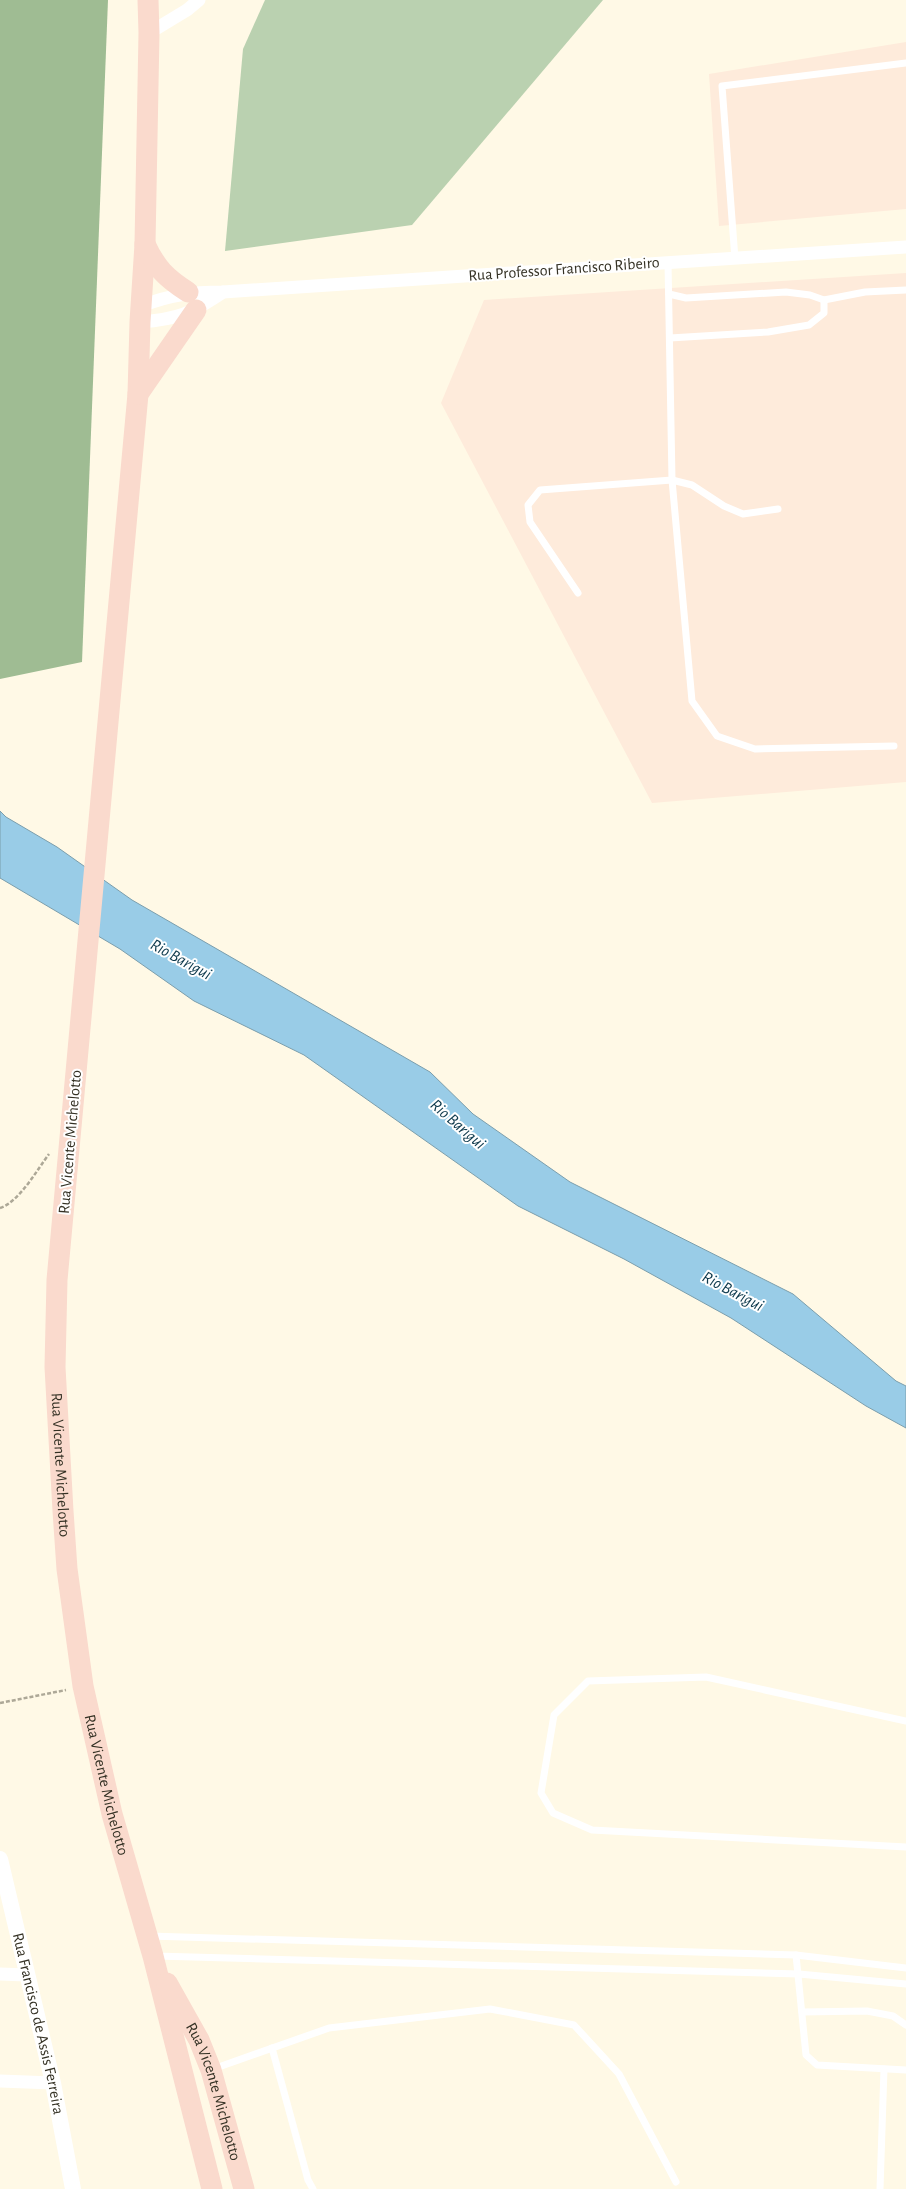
<svg xmlns="http://www.w3.org/2000/svg" width="906" height="2189" font-family="'Alegreya Sans',sans-serif">
  <style>
    .industrial { fill: #feebdb }
    .green { fill: #bad1b0 }
    .forest { fill: #9fbc93 }
    .water { fill: #99cce7; stroke: #7b9eac }
    .lines { fill: none; stroke-linecap: round; stroke-linejoin: round }
    .path { stroke: #ada897; stroke-width: 2.5; stroke-dasharray: 4 2; stroke-linecap: butt }
    .service { stroke: #fff; stroke-width: 7 }
    .minor { stroke: #fff; stroke-width: 13 }
    .tertiary { stroke: #fff; stroke-width: 16 }
    .primary { stroke: #fadacd; stroke-width: 21 }
    .labels { text-anchor: middle; dominant-baseline: central; stroke-width: 4; stroke-linejoin: round; paint-order: stroke }
    .street-label { font-size: 16px; fill: #343124; stroke: #fff }
    .water-label { font-size: 17px; font-style: italic; fill: #0d394c; stroke: #fff }
  </style>
  <rect width="100%" height="100%" fill="#fff9e6"/>
  <!-- industrial -->
  <g class="industrial">
    <path d="M906 42V209L719 226 709 74Z"/>
    <path d="M906 273V782L652 803 441 403 484 300Z"/>
  </g>
  <!-- green -->
  <path class="green" d="M265 0H603L412 225 225 251 243 49Z"/>
  <!-- forest -->
  <path class="forest" d="M0 0H108L82 662 0 679Z"/>
  <!-- water -->
  <path class="water" d="M0 811 6 817 57 847 132 900 430 1072 473 1114 570 1182 793 1294 896 1381 906 1386V1428L866 1406 731 1318 624 1259 518 1206 304 1055 194 1001 120 949 0 878Z"/>
  <g class="lines">
    <!-- path -->
    <g class="path">
      <path d="M0 1208C19 1202 37 1170 49 1154"/>
      <path d="M0 1703 66 1690"/>
    </g>
    <!-- service -->
    <g class="service">
      <path d="M735 259 722 86 906 63"/>
      <path d="M668 263 672 480 692 701 717 736 755 749 894 746"/>
      <path d="M669 294 686 298 786 292 810 295 824 300 865 292 906 290"/>
      <path d="M670 338 768 332 809 325 824 313V300"/>
      <path d="M578 593 530 522 528 505 540 490 672 480 692 485 724 506 743 514 778 509"/>
      <path d="M906 1721 706 1677 588 1681 554 1715 541 1793 553 1813 592 1830 906 1847"/>
      <path d="M149 1936 796 1955 906 1968"/>
      <path d="M796 1955 806 2055 817 2065 906 2070"/>
      <path d="M155 1956 799 1974 906 1984"/>
      <path d="M802 2012 867 2011 893 2016 906 2025"/>
      <path d="M272 2048 308 2180 313 2189"/>
      <path d="M213 2069 329 2028 490 2009 574 2025 619 2074 676 2182"/>
      <path d="M880 2189 884 2069"/>
    </g>
    <!-- minor -->
    <g class="minor">
      <path d="M149 33 187 10 199 0"/>
      <path d="M141 306C170 295 191 292 223 292L906 247"/>
      <path d="M140 322C179 319 190 314 223 292"/>
      <path d="M0 1974 27 1975"/>
      <path d="M0 2081 53 2083"/>
    </g>
    <!-- tertiary -->
    <path class="tertiary" id="s1" d="M0 1859 53 2083 73 2189"/>
    <!-- primary -->
    <g class="primary">
      <path id="s2" d="M148 0 149 33 145 244 140 322 138 394 57 1280 55 1367 63 1511 67 1569 83 1686 112 1814 153 1956 212 2189"/>
      <path d="M145 244C156 268 166 278 188 292"/>
      <path d="M138 394 196 310"/>
      <path id="s3" d="M167 1983 199 2040 211 2070 244 2189"/>
    </g>
  </g>
  <g class="labels">
    <!-- street labels -->
    <g class="street-label">
      <text transform="translate(564 269) rotate(-4)">Rua Professor Francisco Ribeiro</text>
      <text transform="translate(70 1142) rotate(-85)">Rua Vicente Michelotto</text>
      <text stroke="none"><textPath href="#s2" startOffset="1469">Rua Vicente Michelotto</textPath></text>
      <text stroke="none"><textPath href="#s2" startOffset="1793">Rua Vicente Michelotto</textPath></text>
      <text stroke="none"><textPath href="#s1" startOffset="169">Rua Francisco de Assis Ferreira</textPath></text>
      <text stroke="none"><textPath href="#s3" startOffset="119">Rua Vicente Michelotto</textPath></text>
    </g>
    <!-- water labels -->
    <g class="water-label">
      <text transform="translate(181 959) rotate(29)">Rio Barigui</text>
      <text transform="translate(458 1124) rotate(41)">Rio Barigui</text>
      <text transform="translate(733 1291) rotate(28)">Rio Barigui</text>
    </g>
  </g>
</svg>
